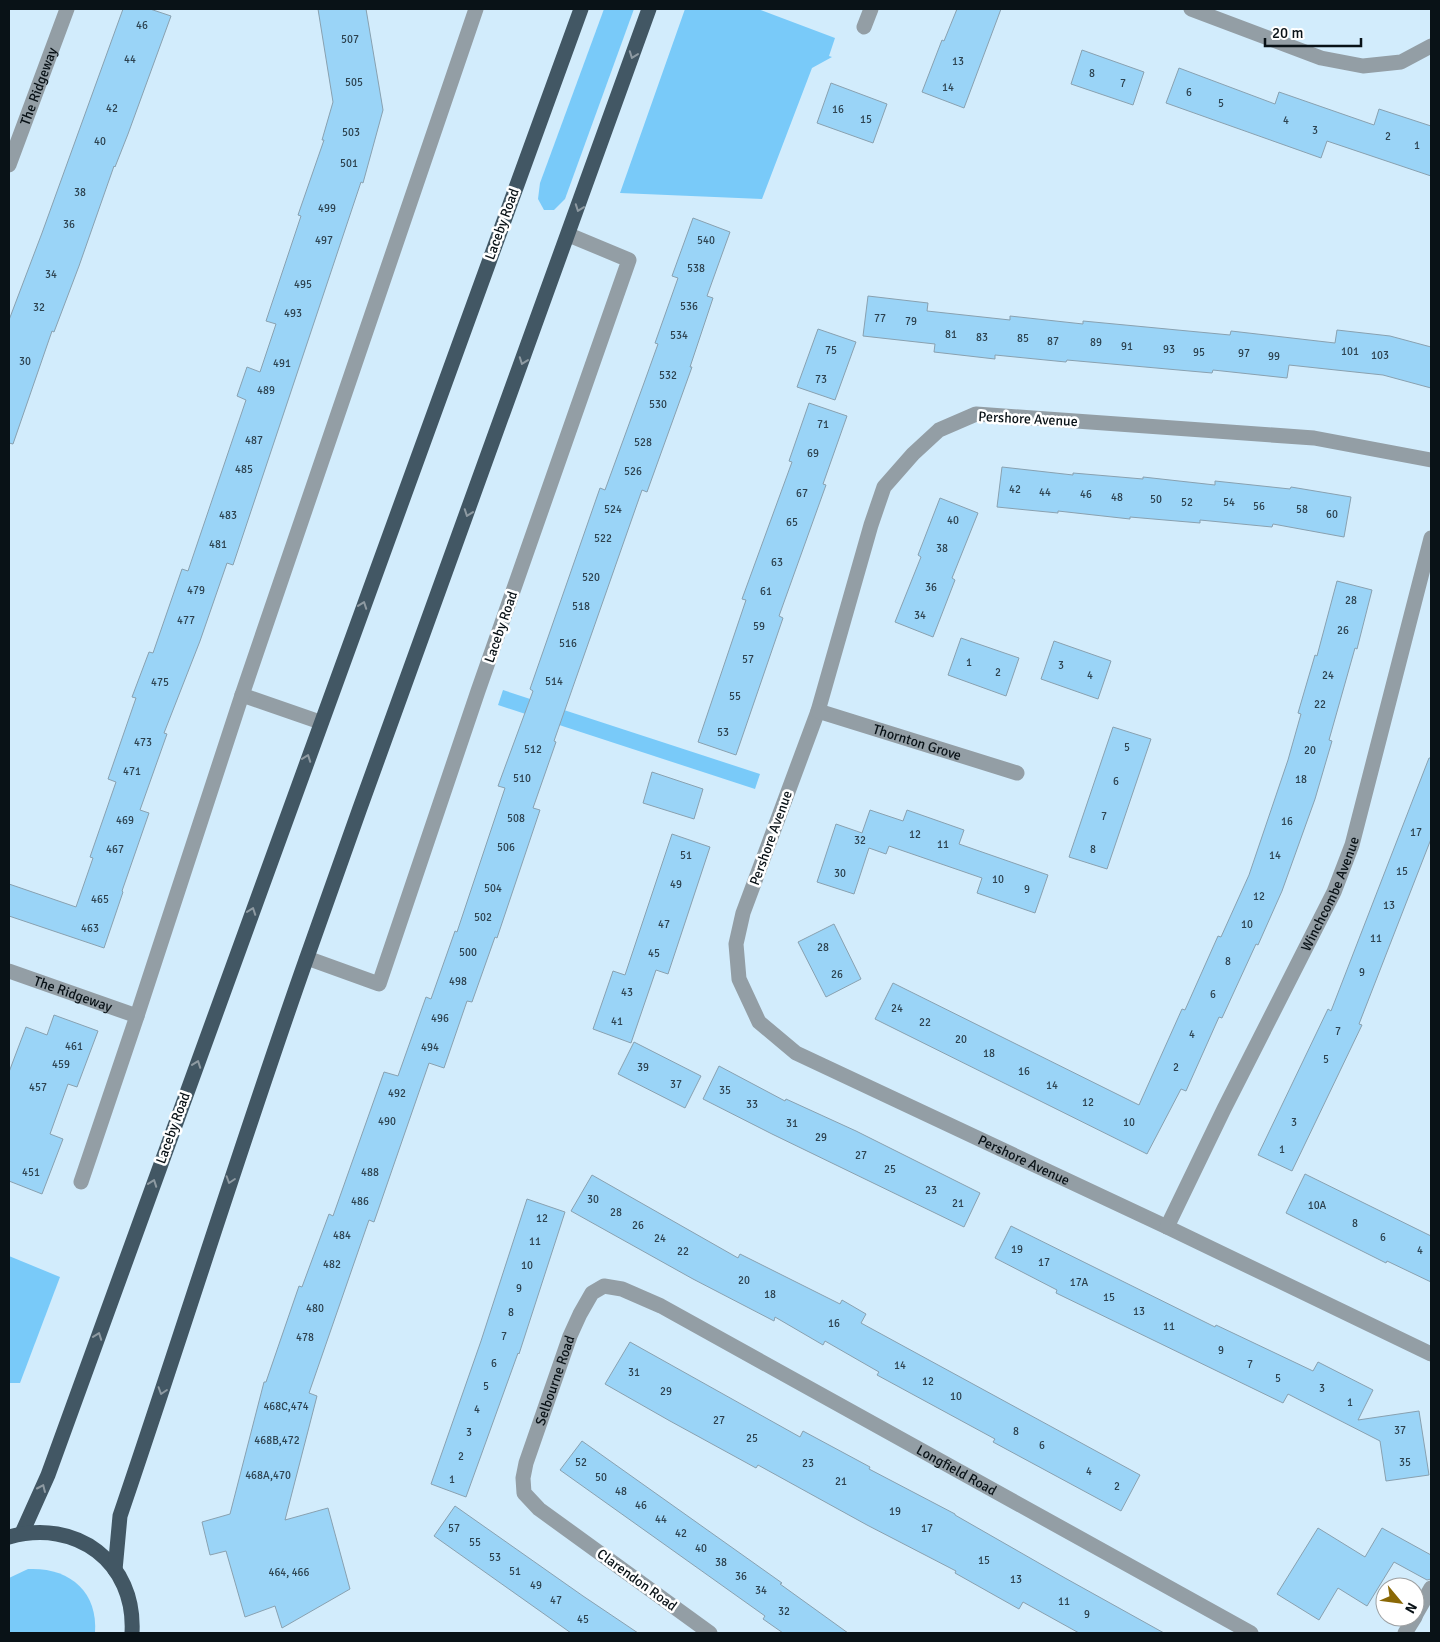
<svg xmlns="http://www.w3.org/2000/svg" width="1440" height="1642" font-family="Signika,sans-serif">
  <style>
    .green { fill: #79caf9 }
    .building { fill: #9ad4f7; stroke: #89a1b0 }
    .lines { fill: none; stroke-linecap: round; stroke-linejoin: round }
    .minor { stroke: #939ea5; stroke-width: 15 }
    .trunk { stroke: #425764; stroke-width: 15 }
    .oneway { stroke: #8e9aa2 }
    .labels { text-anchor: middle; dominant-baseline: central; stroke-width: 5; stroke-linejoin: round; paint-order: stroke }
    .number-label { font-size: 11px; fill: #2d424f }
    .street-label { font-size: 14px; fill: #091217; stroke: #fff }
  </style>
  <rect width="100%" height="100%" fill="#d2ecfc"/>
  <!-- green -->
  <g class="green">
    <path d="M604 9H634L565 199 554 210H544L538 199 540 183Z"/>
    <path d="M685 9H758L835 38 829 56 832 57 812 68 762 199 620 193Z"/>
    <path d="M503 690 760 774 755 789 498 705Z"/>
    <path d="M9 1256 60 1277 20 1383H9Z"/>
    <path d="M28 1569C69 1567 98 1591 95 1633H9V1578Z"/>
  </g>
  <!-- building -->
  <g class="building">
    <path d="M123 9H150L171 16 128 134 115 167 114 166 79 266 54 332 52 331 13 444 9 443V320L42 233Z"/>
    <path d="M318 9H366L383 110 363 183 361 182 233 565 227 563 200 641 164 733 167 734 140 810 149 813 122 891 123 892 104 948 9 916V884L76 907 93 858 90 857 116 782 108 779 136 698 132 697 149 652 153 653 182 569 188 571 246 400 237 396 247 367 260 372 276 324 266 321 301 216 298 215 324 140H322L333 102Z"/>
    <path d="M957 9H1001L964 108 922 92 942 40 944 41Z"/>
    <path d="M1082 50 1144 72 1133 105 1071 84Z"/>
    <path d="M1179 68 1275 104 1279 92 1374 125 1379 109 1431 126V176L1327 141 1321 158 1166 103Z"/>
    <path d="M831 83 887 104 873 143 817 123Z"/>
    <path d="M693 218 730 232 707 296 713 298 690 367H692L647 492 642 490 554 741 556 742 533 808 540 810 497 938 495 937 472 1002 467 1001 444 1068 429 1063 374 1222 369 1220 309 1393 317 1396 285 1520 328 1508 350 1589 282 1628 275 1606 245 1617 226 1551 210 1555 202 1522 230 1514 264 1382H266L299 1286 302 1287 329 1214 333 1216 384 1072 398 1076 426 997 431 999 455 931 457 932 505 788 498 786 533 691 530 689 600 488 605 490 644 383 658 344 655 343 678 278 672 276Z"/>
    <path d="M868 296 928 303 927 311 1010 320V316L1083 324V321L1230 335 1231 331 1335 343 1337 330 1390 336 1431 347V388L1383 375 1289 365 1287 378 1213 370 1212 373 1067 360 1066 362 995 355V359L934 352 935 344 863 336Z"/>
    <path d="M818 329 856 342 835 400 797 387Z"/>
    <path d="M809 403 847 416 823 484 826 485 779 616 783 618 736 755 698 742 746 600 742 599 792 462 789 461Z"/>
    <path d="M1002 467 1073 475V473L1143 479V477L1215 485V481L1290 489 1291 487 1351 497 1344 537 1273 524 1272 527 1200 520V523L1130 517V519L1058 511V513L997 507Z"/>
    <path d="M940 498 978 513 952 578 955 580 933 637 895 622 921 557 918 555Z"/>
    <path d="M1337 581 1372 590 1357 649 1355 648 1329 740 1332 741 1315 799 1282 891 1258 945 1256 944 1222 1018 1219 1017 1186 1091 1181 1089 1147 1154 875 1019 893 983 1139 1105 1182 1009 1185 1010 1218 936 1221 937 1249 875 1288 760 1301 714 1298 713 1315 655 1317 656Z"/>
    <path d="M961 638 1019 658 1006 696 948 675Z"/>
    <path d="M1054 641 1111 661 1098 699 1041 679Z"/>
    <path d="M1113 727 1151 739 1107 869 1069 857Z"/>
    <path d="M1429 758H1431V839L1359 1024 1362 1025 1292 1171 1258 1155 1328 1009 1331 1011Z"/>
    <path d="M652 772 703 789 694 819 643 803Z"/>
    <path d="M870 810 903 821 907 810 964 830 959 844 1048 875 1035 913 977 893 982 878 889 846 886 854 869 848 854 894 817 882 836 824 862 833Z"/>
    <path d="M672 834 710 847 668 974 656 970 631 1043 593 1029 613 971 625 975Z"/>
    <path d="M834 924 861 979 826 997 798 942Z"/>
    <path d="M54 1015 98 1031 77 1087 68 1084 50 1134 63 1139 42 1194 9 1181V1072L26 1027 47 1035Z"/>
    <path d="M634 1042 701 1076 685 1108 618 1074Z"/>
    <path d="M719 1066 785 1101 786 1099 856 1131 980 1193 964 1227 772 1134 703 1099Z"/>
    <path d="M1305 1174 1431 1236V1282L1387 1261 1386 1263 1286 1213Z"/>
    <path d="M592 1175 738 1258 740 1254 840 1304 842 1300 866 1314 861 1323 1140 1475 1121 1511 993 1442 995 1439 877 1375 879 1372 825 1341 823 1345 775 1317 774 1321 693 1279 571 1211Z"/>
    <path d="M527 1199 565 1212 519 1354 518 1353 466 1497 431 1484 481 1341Z"/>
    <path d="M1011 1226 1215 1327 1216 1325 1313 1371 1318 1362 1373 1390 1358 1420 1419 1411 1429 1475 1386 1481 1380 1441 1288 1394 1283 1403 1056 1293 1057 1290 995 1258Z"/>
    <path d="M630 1342 800 1437 803 1431 870 1467 869 1469 955 1514V1515L1065 1578 1164 1633H1079L1023 1602 1019 1609 955 1573 956 1571 867 1525 758 1465 756 1468 670 1421 605 1384Z"/>
    <path d="M582 1441 782 1583 780 1584 848 1633H783L763 1619 765 1616 560 1470Z"/>
    <path d="M455 1506 583 1596 638 1633H571L434 1536Z"/>
    <path d="M1318 1528 1365 1557 1382 1528 1431 1555V1579L1427 1580 1394 1562 1367 1606 1338 1588 1319 1620 1277 1594Z"/>
  </g>
  <g class="lines">
    <!-- minor -->
    <g class="minor">
      <path d="M1191 9 1321 58 1363 66 1401 62 1431 46"/>
      <path d="M864 27 871 9"/>
      <path id="s1" d="M9 165 67 9"/>
      <path id="s2" d="M1431 460 1314 438 976 414 939 430 913 454 884 487 871 525 818 711 743 913 736 944 739 979 759 1022 796 1053 1167 1227 1431 1354"/>
      <path d="M242 695 320 722"/>
      <path id="s3" d="M818 711 1017 773"/>
      <path d="M307 958 379 984 478 691 629 260 569 235"/>
      <path id="s4" d="M9 971 137 1016"/>
      <path d="M81 1182 137 1016 242 695 476 9"/>
      <path id="s5" d="M1167 1227 1224 1109 1334 892 1352 845 1431 538"/>
      <path d="M1415 1616 1431 1588"/>
      <path id="s6" d="M710 1633 539 1509 524 1493 523 1478 526 1463 570 1336 580 1314 592 1293 604 1286 622 1289 661 1306 1251 1633"/>
      <path d="M1405 1633 1415 1617"/>
    </g>
    <!-- trunk -->
    <g class="trunk">
      <path d="M22 1533 48 1475 581 9"/>
      <path d="M9 1537C76 1518 136 1562 132 1633"/>
      <path d="M115 1570 120 1516C183 1331 241 1144 306 960 418 642 536 326 649 9"/>
    </g>
  </g>
  <!-- one-way arrows -->
  <defs><path id="oneway-chevron" d="M-2-3.5L2.5 0L-2 3.5" fill="none" stroke-width="1.6" stroke-linecap="round" stroke-linejoin="round" transform="scale(1.25)"/></defs>
  <g class="oneway">
    <use href="#oneway-chevron" transform="translate(633 55) rotate(110)"/>
    <use href="#oneway-chevron" transform="translate(579 208) rotate(110)"/>
    <use href="#oneway-chevron" transform="translate(523 361) rotate(110)"/>
    <use href="#oneway-chevron" transform="translate(468 513) rotate(110)"/>
    <use href="#oneway-chevron" transform="translate(363 605) rotate(-70)"/>
    <use href="#oneway-chevron" transform="translate(307 758) rotate(-70)"/>
    <use href="#oneway-chevron" transform="translate(252 911) rotate(-70)"/>
    <use href="#oneway-chevron" transform="translate(197 1064) rotate(-70)"/>
    <use href="#oneway-chevron" transform="translate(230 1180) rotate(108)"/>
    <use href="#oneway-chevron" transform="translate(153 1183) rotate(-70)"/>
    <use href="#oneway-chevron" transform="translate(98 1336) rotate(-70)"/>
    <use href="#oneway-chevron" transform="translate(162 1391) rotate(108)"/>
    <use href="#oneway-chevron" transform="translate(42 1488) rotate(-66)"/>
  </g>
  <g class="labels">
    <!-- number labels -->
    <g class="number-label">
      <text x="142" y="25">46</text>
      <text x="350" y="39">507</text>
      <text x="130" y="59">44</text>
      <text x="958" y="61">13</text>
      <text x="1092" y="73">8</text>
      <text x="354" y="82">505</text>
      <text x="1123" y="83">7</text>
      <text x="948" y="87">14</text>
      <text x="1189" y="92">6</text>
      <text x="1221" y="103">5</text>
      <text x="112" y="108">42</text>
      <text x="838" y="109">16</text>
      <text x="866" y="119">15</text>
      <text x="1286" y="120">4</text>
      <text x="1315" y="130">3</text>
      <text x="351" y="132">503</text>
      <text x="1388" y="136">2</text>
      <text x="100" y="141">40</text>
      <text x="1417" y="145">1</text>
      <text x="349" y="163">501</text>
      <text x="80" y="192">38</text>
      <text x="327" y="208">499</text>
      <text x="69" y="224">36</text>
      <text x="324" y="240">497</text>
      <text x="706" y="240">540</text>
      <text x="696" y="268">538</text>
      <text x="51" y="274">34</text>
      <text x="303" y="284">495</text>
      <text x="689" y="306">536</text>
      <text x="39" y="307">32</text>
      <text x="293" y="313">493</text>
      <text x="880" y="318">77</text>
      <text x="911" y="321">79</text>
      <text x="951" y="334">81</text>
      <text x="679" y="335">534</text>
      <text x="982" y="337">83</text>
      <text x="1023" y="338">85</text>
      <text x="1053" y="341">87</text>
      <text x="1096" y="342">89</text>
      <text x="1127" y="346">91</text>
      <text x="1169" y="349">93</text>
      <text x="831" y="350">75</text>
      <text x="1350" y="351">101</text>
      <text x="1199" y="352">95</text>
      <text x="1244" y="353">97</text>
      <text x="1380" y="355">103</text>
      <text x="1274" y="356">99</text>
      <text x="25" y="361">30</text>
      <text x="282" y="363">491</text>
      <text x="668" y="375">532</text>
      <text x="821" y="379">73</text>
      <text x="266" y="390">489</text>
      <text x="658" y="404">530</text>
      <text x="823" y="424">71</text>
      <text x="254" y="440">487</text>
      <text x="643" y="442">528</text>
      <text x="813" y="453">69</text>
      <text x="244" y="469">485</text>
      <text x="633" y="471">526</text>
      <text x="1015" y="489">42</text>
      <text x="1045" y="492">44</text>
      <text x="802" y="493">67</text>
      <text x="1086" y="494">46</text>
      <text x="1117" y="497">48</text>
      <text x="1156" y="499">50</text>
      <text x="1187" y="502">52</text>
      <text x="1229" y="502">54</text>
      <text x="1259" y="506">56</text>
      <text x="613" y="509">524</text>
      <text x="1302" y="509">58</text>
      <text x="1332" y="514">60</text>
      <text x="228" y="515">483</text>
      <text x="953" y="520">40</text>
      <text x="792" y="522">65</text>
      <text x="603" y="538">522</text>
      <text x="218" y="544">481</text>
      <text x="942" y="548">38</text>
      <text x="777" y="562">63</text>
      <text x="591" y="577">520</text>
      <text x="931" y="587">36</text>
      <text x="196" y="590">479</text>
      <text x="766" y="591">61</text>
      <text x="1351" y="600">28</text>
      <text x="581" y="606">518</text>
      <text x="920" y="615">34</text>
      <text x="186" y="620">477</text>
      <text x="759" y="626">59</text>
      <text x="1343" y="630">26</text>
      <text x="568" y="643">516</text>
      <text x="748" y="659">57</text>
      <text x="969" y="662">1</text>
      <text x="1061" y="665">3</text>
      <text x="998" y="672">2</text>
      <text x="1090" y="675">4</text>
      <text x="1328" y="675">24</text>
      <text x="554" y="681">514</text>
      <text x="160" y="682">475</text>
      <text x="735" y="696">55</text>
      <text x="1320" y="704">22</text>
      <text x="723" y="732">53</text>
      <text x="143" y="742">473</text>
      <text x="1127" y="747">5</text>
      <text x="533" y="749">512</text>
      <text x="1310" y="750">20</text>
      <text x="132" y="771">471</text>
      <text x="522" y="778">510</text>
      <text x="1301" y="779">18</text>
      <text x="1116" y="781">6</text>
      <text x="1104" y="816">7</text>
      <text x="516" y="818">508</text>
      <text x="125" y="820">469</text>
      <text x="1287" y="821">16</text>
      <text x="1416" y="832">17</text>
      <text x="915" y="834">12</text>
      <text x="860" y="840">32</text>
      <text x="943" y="844">11</text>
      <text x="506" y="847">506</text>
      <text x="115" y="849">467</text>
      <text x="1093" y="849">8</text>
      <text x="686" y="855">51</text>
      <text x="1275" y="855">14</text>
      <text x="1402" y="871">15</text>
      <text x="840" y="873">30</text>
      <text x="998" y="879">10</text>
      <text x="676" y="884">49</text>
      <text x="493" y="888">504</text>
      <text x="1027" y="889">9</text>
      <text x="1259" y="896">12</text>
      <text x="100" y="899">465</text>
      <text x="1389" y="905">13</text>
      <text x="483" y="917">502</text>
      <text x="664" y="924">47</text>
      <text x="1247" y="924">10</text>
      <text x="90" y="928">463</text>
      <text x="1376" y="938">11</text>
      <text x="823" y="947">28</text>
      <text x="468" y="952">500</text>
      <text x="654" y="953">45</text>
      <text x="1228" y="961">8</text>
      <text x="1362" y="972">9</text>
      <text x="837" y="974">26</text>
      <text x="458" y="981">498</text>
      <text x="627" y="992">43</text>
      <text x="1213" y="994">6</text>
      <text x="897" y="1008">24</text>
      <text x="440" y="1018">496</text>
      <text x="617" y="1021">41</text>
      <text x="925" y="1022">22</text>
      <text x="1338" y="1031">7</text>
      <text x="1192" y="1034">4</text>
      <text x="961" y="1039">20</text>
      <text x="74" y="1046">461</text>
      <text x="430" y="1047">494</text>
      <text x="989" y="1053">18</text>
      <text x="1326" y="1059">5</text>
      <text x="61" y="1064">459</text>
      <text x="643" y="1067">39</text>
      <text x="1176" y="1067">2</text>
      <text x="1024" y="1071">16</text>
      <text x="676" y="1084">37</text>
      <text x="1052" y="1085">14</text>
      <text x="38" y="1087">457</text>
      <text x="725" y="1090">35</text>
      <text x="397" y="1093">492</text>
      <text x="1088" y="1102">12</text>
      <text x="752" y="1104">33</text>
      <text x="387" y="1121">490</text>
      <text x="1129" y="1122">10</text>
      <text x="1294" y="1122">3</text>
      <text x="792" y="1123">31</text>
      <text x="821" y="1137">29</text>
      <text x="1282" y="1149">1</text>
      <text x="861" y="1155">27</text>
      <text x="890" y="1169">25</text>
      <text x="31" y="1172">451</text>
      <text x="370" y="1172">488</text>
      <text x="931" y="1190">23</text>
      <text x="593" y="1199">30</text>
      <text x="360" y="1201">486</text>
      <text x="958" y="1203">21</text>
      <text x="1317" y="1205">10A</text>
      <text x="616" y="1212">28</text>
      <text x="542" y="1218">12</text>
      <text x="1355" y="1223">8</text>
      <text x="638" y="1225">26</text>
      <text x="342" y="1235">484</text>
      <text x="1383" y="1237">6</text>
      <text x="660" y="1238">24</text>
      <text x="535" y="1241">11</text>
      <text x="1017" y="1249">19</text>
      <text x="1420" y="1250">4</text>
      <text x="683" y="1251">22</text>
      <text x="1044" y="1262">17</text>
      <text x="332" y="1264">482</text>
      <text x="527" y="1265">10</text>
      <text x="744" y="1280">20</text>
      <text x="1079" y="1282">17A</text>
      <text x="519" y="1288">9</text>
      <text x="770" y="1294">18</text>
      <text x="1109" y="1297">15</text>
      <text x="315" y="1308">480</text>
      <text x="1139" y="1311">13</text>
      <text x="511" y="1312">8</text>
      <text x="834" y="1323">16</text>
      <text x="1169" y="1326">11</text>
      <text x="504" y="1336">7</text>
      <text x="305" y="1337">478</text>
      <text x="1221" y="1350">9</text>
      <text x="494" y="1363">6</text>
      <text x="1250" y="1364">7</text>
      <text x="900" y="1365">14</text>
      <text x="634" y="1372">31</text>
      <text x="1278" y="1378">5</text>
      <text x="928" y="1381">12</text>
      <text x="486" y="1386">5</text>
      <text x="1322" y="1388">3</text>
      <text x="666" y="1391">29</text>
      <text x="956" y="1396">10</text>
      <text x="1350" y="1402">1</text>
      <text x="286" y="1406">468C,474</text>
      <text x="477" y="1409">4</text>
      <text x="719" y="1420">27</text>
      <text x="1400" y="1430">37</text>
      <text x="1016" y="1431">8</text>
      <text x="469" y="1432">3</text>
      <text x="752" y="1438">25</text>
      <text x="277" y="1440">468B,472</text>
      <text x="1042" y="1445">6</text>
      <text x="461" y="1456">2</text>
      <text x="581" y="1462">52</text>
      <text x="1405" y="1462">35</text>
      <text x="808" y="1463">23</text>
      <text x="1089" y="1471">4</text>
      <text x="268" y="1475">468A,470</text>
      <text x="601" y="1477">50</text>
      <text x="452" y="1479">1</text>
      <text x="841" y="1481">21</text>
      <text x="1117" y="1486">2</text>
      <text x="621" y="1491">48</text>
      <text x="641" y="1505">46</text>
      <text x="895" y="1511">19</text>
      <text x="661" y="1519">44</text>
      <text x="454" y="1528">57</text>
      <text x="927" y="1528">17</text>
      <text x="681" y="1533">42</text>
      <text x="475" y="1542">55</text>
      <text x="701" y="1548">40</text>
      <text x="495" y="1557">53</text>
      <text x="984" y="1560">15</text>
      <text x="721" y="1562">38</text>
      <text x="515" y="1571">51</text>
      <text x="289" y="1572">464, 466</text>
      <text x="741" y="1576">36</text>
      <text x="1016" y="1579">13</text>
      <text x="536" y="1585">49</text>
      <text x="761" y="1590">34</text>
      <text x="556" y="1600">47</text>
      <text x="1064" y="1601">11</text>
      <text x="784" y="1611">32</text>
      <text x="1087" y="1614">9</text>
      <text x="583" y="1619">45</text>
    </g>
    <!-- street labels -->
    <g class="street-label">
      <text stroke="none"><textPath href="#s1" startOffset="84">The Ridgeway</textPath></text>
      <text transform="translate(502 224) rotate(-70)">Laceby Road</text>
      <text transform="translate(1028 419) rotate(3)">Pershore Avenue</text>
      <text transform="translate(501 627) rotate(-71)">Laceby Road</text>
      <text stroke="none"><textPath href="#s3" startOffset="104">Thornton Grove</textPath></text>
      <text transform="translate(771 838) rotate(-70)">Pershore Avenue</text>
      <text stroke="none"><textPath href="#s5" startOffset="371">Winchcombe Avenue</textPath></text>
      <text stroke="none"><textPath href="#s4" startOffset="68">The Ridgeway</textPath></text>
      <text transform="translate(173 1128) rotate(-70)">Laceby Road</text>
      <text stroke="none"><textPath href="#s2" startOffset="1441">Pershore Avenue</textPath></text>
      <text stroke="none"><textPath href="#s6" startOffset="351">Selbourne Road</textPath></text>
      <text stroke="none"><textPath href="#s6" startOffset="859">Longfield Road</textPath></text>
      <text transform="translate(637 1580) rotate(36)">Clarendon Road</text>
    </g>
  </g>
  <!-- border -->
  <rect width="1440" height="1642" fill="none" stroke="#091217" stroke-width="20"/>
  <!-- north arrow -->
  <g transform="translate(1400 1602) rotate(119)"><circle r="24" fill="#ffffff" stroke="#9da0a2"/>
  <path d="M0-4L9 19L0 12L-9 19Z" fill="#8a6806"/>
  <text y="-8" font-size="14" font-weight="bold" text-anchor="middle" fill="#091217">N</text>
  </g>
  <!-- scale -->
  <path d="M1265 38v8h96v-8" fill="none" stroke="#091217" stroke-width="2.5"/>
  <text x="1272" y="38" font-size="15" fill="#091217" stroke="#ffffff" stroke-width="4" paint-order="stroke">20 m</text>
</svg>
